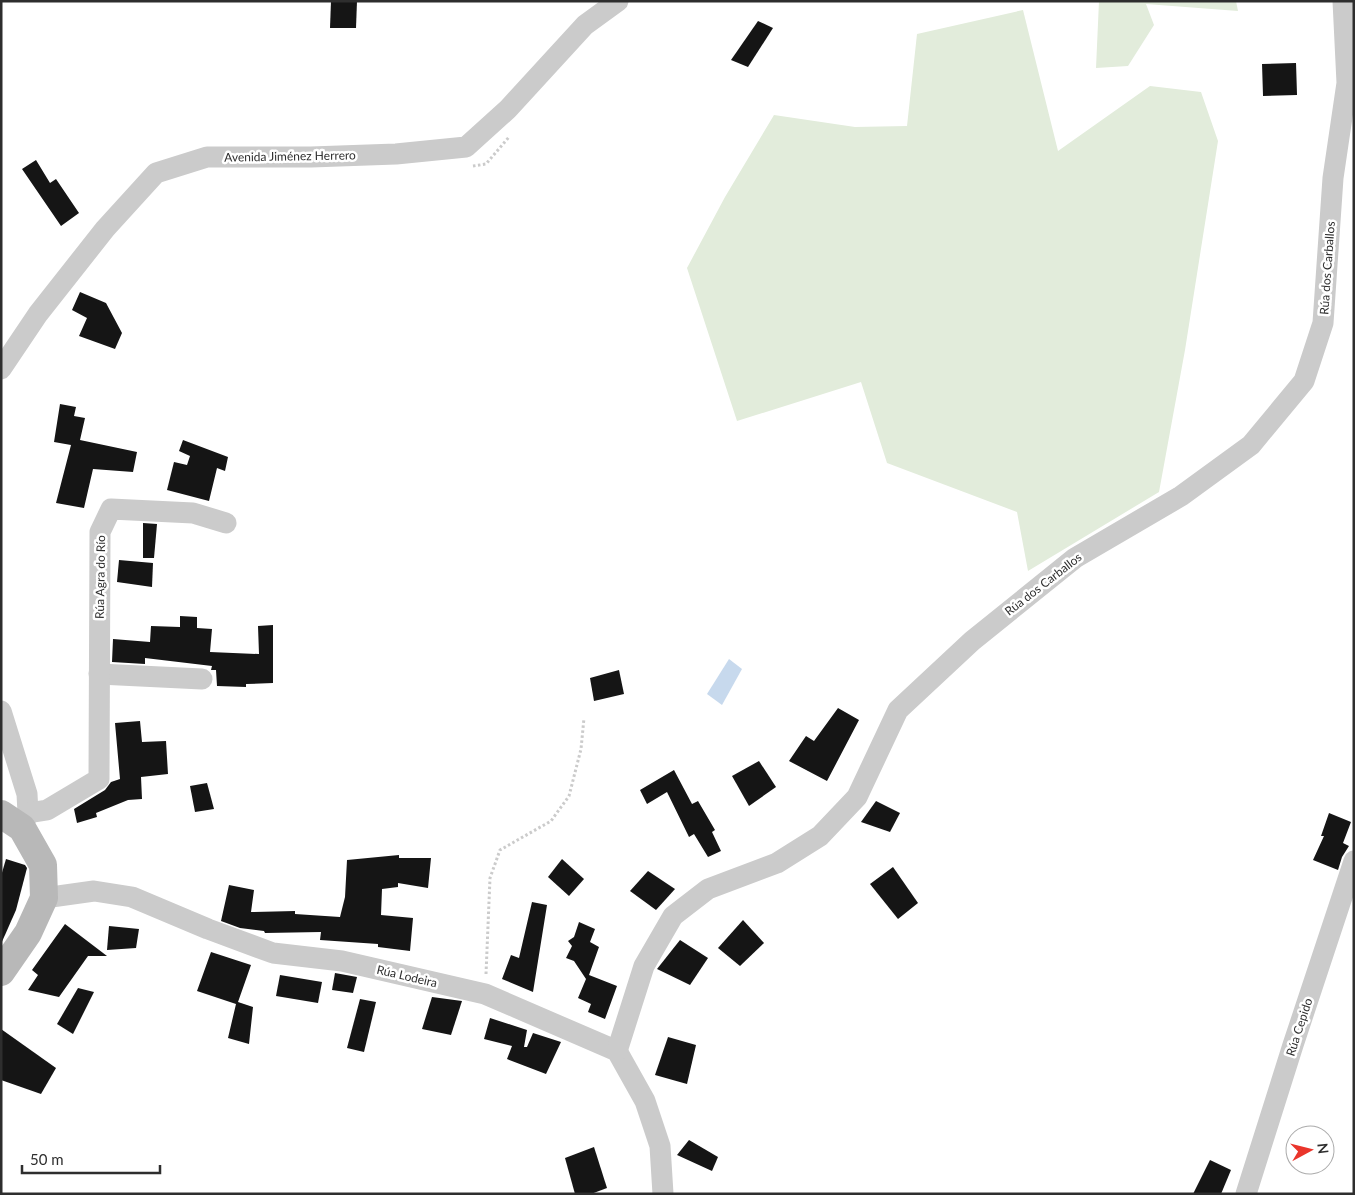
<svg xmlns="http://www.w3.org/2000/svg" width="1355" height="1195" font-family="Lato,sans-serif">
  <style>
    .green { fill: #e2ecdb }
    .water { fill: #c7d9ed }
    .building { fill: #151515 }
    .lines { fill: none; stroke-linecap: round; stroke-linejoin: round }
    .path { stroke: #cbcbcb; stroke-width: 3; stroke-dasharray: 2.5 2.5; stroke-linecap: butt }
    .minor { stroke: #cbcbcb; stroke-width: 21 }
    .secondary { stroke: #b8b8b8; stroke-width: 28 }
    .labels { text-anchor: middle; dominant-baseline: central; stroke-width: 5; stroke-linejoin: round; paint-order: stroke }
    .street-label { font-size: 12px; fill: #2e2e2e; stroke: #fff }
  </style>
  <rect width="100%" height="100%" fill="#fff"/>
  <!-- green -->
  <g class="green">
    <path d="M1099 1H1236L1238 11 1146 4 1154 25 1128 66 1096 68Z"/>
    <path d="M1023 10 1058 151 1150 86 1201 92 1218 141 1185 350 1159 492 1028 571 1017 512 887 463 861 382 737 421 687 268 725 197 774 115 855 127 907 126 917 34Z"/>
  </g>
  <!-- water -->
  <path class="water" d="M729 659 742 669 722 705 707 694Z"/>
  <!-- building -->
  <g class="building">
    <path d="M331 1H357L356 28H330Z"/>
    <path d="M758 21 773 28 748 67 731 60Z"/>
    <path d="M1296 63 1297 95 1263 96 1262 64Z"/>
    <path d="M36 160 50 183 56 179 79 213 61 226 22 169Z"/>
    <path d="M80 292 106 303 122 333 115 349 79 336 87 318 72 310Z"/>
    <path d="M60 404 76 407 74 416 85 418 80 440 137 452 133 472 93 469 84 508 56 503 71 445 54 442Z"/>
    <path d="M183 440 228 457 225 471 217 468 209 501 167 490 174 462 187 465 190 456 179 451Z"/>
    <path d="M143 523 157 524 154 558H143Z"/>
    <path d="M119 560 153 563 152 587 117 582Z"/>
    <path d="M180 616 197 617V628L212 629 210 652 259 654 258 626 273 625V683L246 684V687L217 686 216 670H211L212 666 145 658V664L112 662 113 639 150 642 151 626 180 627Z"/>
    <path d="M619 670 624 694 594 701 590 678Z"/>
    <path d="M838 708 859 720 827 781 789 761 806 736 814 741Z"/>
    <path d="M140 721 142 742 166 741 168 774 141 777 142 799 128 800 96 813 97 817 77 823 74 809 105 790 111 782 120 779 115 723Z"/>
    <path d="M759 761 776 787 749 806 732 776Z"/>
    <path d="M674 770 692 804 698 801 715 830 712 832 721 851 708 857 694 834 689 837 667 792 647 804 640 790Z"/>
    <path d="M207 783 214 809 195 812 190 786Z"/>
    <path d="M876 801 900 813 890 832 861 822Z"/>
    <path d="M1329 813 1351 822 1343 843 1349 846 1342 857 1338 870 1313 860 1324 836H1321Z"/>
    <path d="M399 855V858H431L428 888 398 883V887L382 889 381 915 413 918 410 951 378 947V944L320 940 321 932 265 933 264 931 240 928 221 921 229 885 254 890 251 912 295 911V914L340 917 345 897 347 860Z"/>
    <path d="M6 859 25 865 27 868 16 910 1 944V876Z"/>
    <path d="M562 859 584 879 569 896 548 877Z"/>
    <path d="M893 867 918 903 898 919 870 884Z"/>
    <path d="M648 871 675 889 656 910 630 891Z"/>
    <path d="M532 902 547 905 533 992 502 979 511 955 519 958Z"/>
    <path d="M743 920 764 943 740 966 718 948Z"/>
    <path d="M579 922 595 929 590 942 599 947 589 975 617 986 605 1019 588 1012 591 1004 578 998 586 979 574 961 566 958 572 946 568 941 574 937Z"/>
    <path d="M65 924 107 956H88L59 997 28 990 38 975 32 970Z"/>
    <path d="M109 926 139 929 136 948 107 950Z"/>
    <path d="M680 940 708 958 690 985 657 969Z"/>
    <path d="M211 952 251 965 238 1002 253 1007 249 1044 228 1038 236 1004 197 991Z"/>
    <path d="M335 973 357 977 353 993 332 990Z"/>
    <path d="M280 975 322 982 318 1003 276 996Z"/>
    <path d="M78 988 94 992 73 1034 57 1024Z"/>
    <path d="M432 997 462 1001 451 1035 422 1029Z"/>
    <path d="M360 999 376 1002 364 1052 347 1048Z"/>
    <path d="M490 1018 527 1030 524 1047H527L533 1033 561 1042 546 1074 507 1059 512 1046 484 1039Z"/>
    <path d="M1 1029 56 1068 41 1094 1 1080Z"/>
    <path d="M668 1037 696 1045 687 1084 655 1075Z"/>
    <path d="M689 1140 718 1157 712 1171 677 1155Z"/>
    <path d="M594 1147 607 1188 591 1194H575L565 1158Z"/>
    <path d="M1210 1160 1231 1170 1221 1194H1193Z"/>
  </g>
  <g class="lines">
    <!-- path -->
    <g class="path">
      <path d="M473 166 486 164 509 137"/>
      <path d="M486 974 490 878 500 850 551 821 569 796 581 749 584 718"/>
    </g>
    <!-- minor -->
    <g class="minor">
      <path d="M1 369 38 314 105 229 156 173 207 157H311L396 154 466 147 508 109 585 25 618 1"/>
      <path d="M99 674 202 679"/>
      <path d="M1 711 27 794 28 813 23 826"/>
      <path d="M28 813 47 810 99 779 100 532 111 509 193 513 226 523"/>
      <path d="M44 898 94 891 132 897 208 929 273 953 342 961 485 994 617 1051 645 1101 660 1146 663 1194"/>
      <path d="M617 1051 644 966 673 916 708 889 777 863 820 836 857 797 898 710 972 641 1075 558 1181 496 1251 445 1304 381 1323 323 1333 178 1347 83 1343 1"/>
      <path d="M1246 1194 1293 1045 1354 861"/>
    </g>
    <!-- secondary -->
    <path class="secondary" d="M1 814 22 828 43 865 44 898 28 933 1 972"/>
  </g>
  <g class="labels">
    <!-- street labels -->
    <g class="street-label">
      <text transform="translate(290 156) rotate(-1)">Avenida Jiménez Herrero</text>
      <text transform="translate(1327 268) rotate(-86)">Rúa dos Carballos</text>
      <text transform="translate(100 577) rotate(-89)">Rúa Agra do Río</text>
      <text transform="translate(1043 584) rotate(-38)">Rúa dos Carballos</text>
      <text transform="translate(407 976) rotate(13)">Rúa Lodeira</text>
      <text transform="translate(1299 1027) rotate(-72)">Rúa Cepido</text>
    </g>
  </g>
  <!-- border -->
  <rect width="1355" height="1195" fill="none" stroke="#2e2e2e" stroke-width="5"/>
  <!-- north arrow -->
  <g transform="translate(1310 1150) rotate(83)"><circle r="24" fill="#ffffff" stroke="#ababab"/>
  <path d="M0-4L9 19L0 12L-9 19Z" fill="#ea352b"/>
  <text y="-8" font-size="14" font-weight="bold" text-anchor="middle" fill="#2e2e2e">N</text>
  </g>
  <!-- scale -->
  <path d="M22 1165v8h138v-8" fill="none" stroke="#2e2e2e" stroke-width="2.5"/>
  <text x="30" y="1165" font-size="15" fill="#2e2e2e" stroke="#ffffff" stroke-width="4" paint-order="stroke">50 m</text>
</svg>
